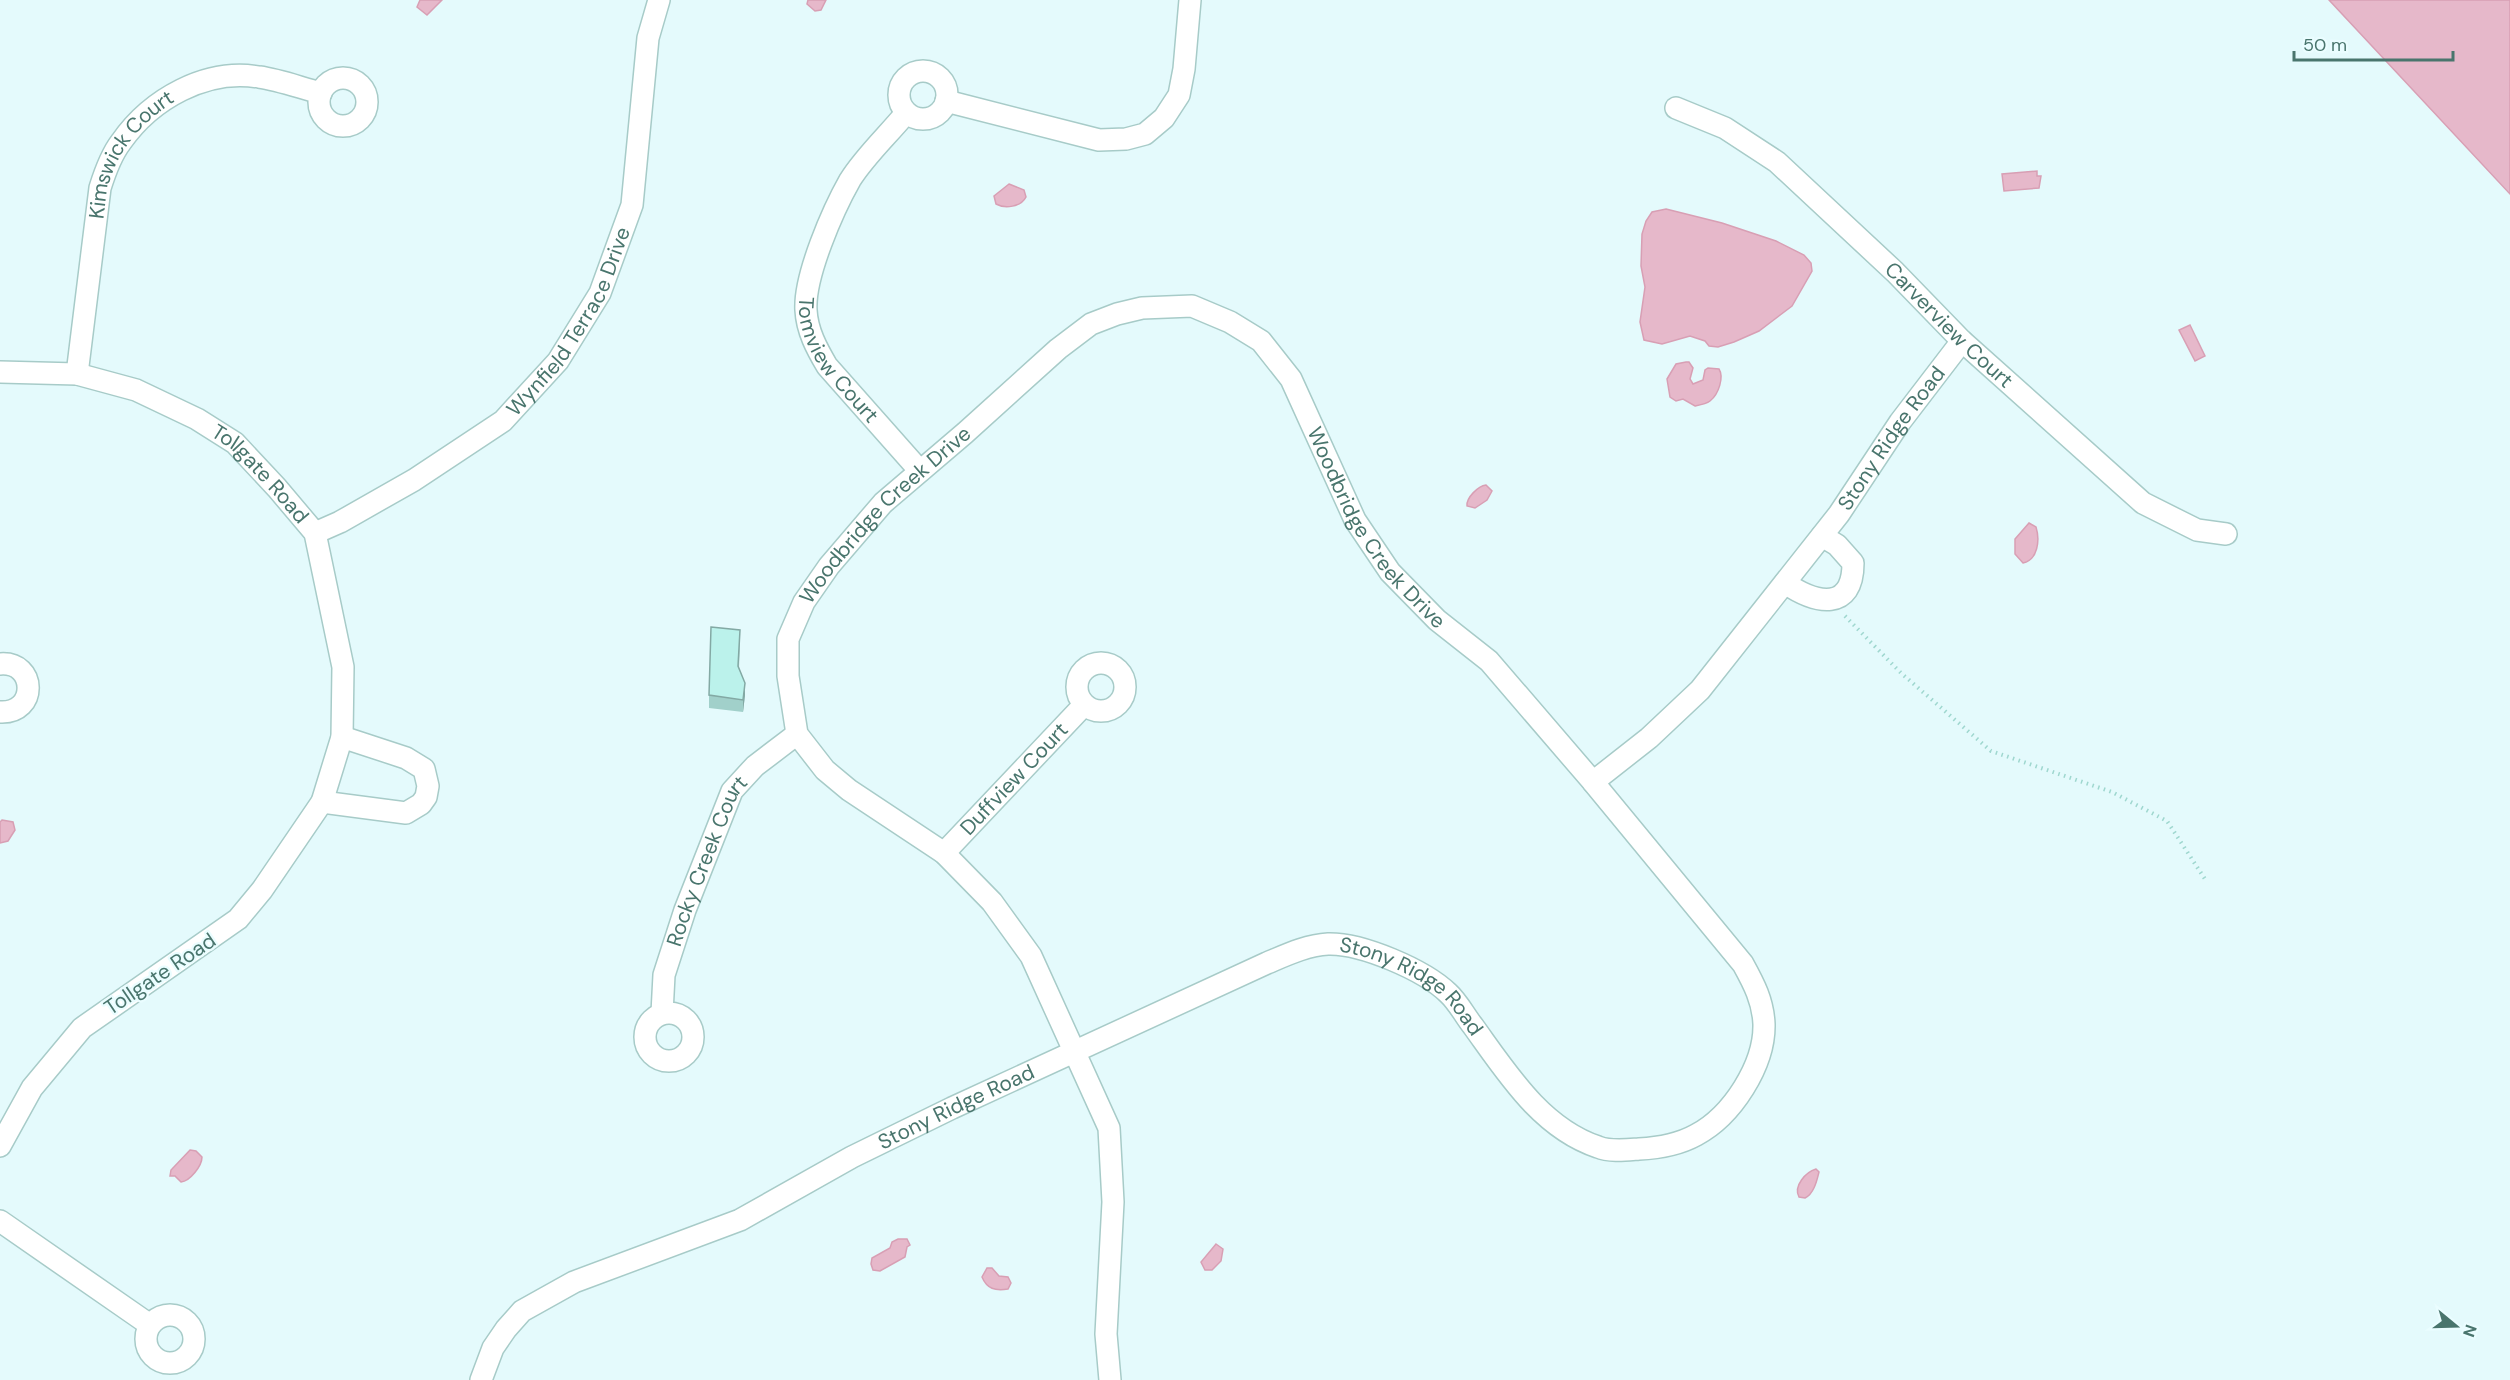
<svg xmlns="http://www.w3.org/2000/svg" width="2510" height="1380" font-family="'DM Sans',sans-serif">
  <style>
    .water { fill: #e6b8ca; stroke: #d89fb4; stroke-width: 1.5 }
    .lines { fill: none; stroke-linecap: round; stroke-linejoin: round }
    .minor-casing { stroke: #a7cbc8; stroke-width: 24 }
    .path { stroke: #9fd7cf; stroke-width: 4; stroke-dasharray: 1.5 4.5; stroke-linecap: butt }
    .minor { stroke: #fff; stroke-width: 21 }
    .wall { fill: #a1d0ca }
    .shaded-wall { fill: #83a9a4 }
    .building { fill: #bbf2eb; stroke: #83a9a4; stroke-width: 1.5 }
    .labels { text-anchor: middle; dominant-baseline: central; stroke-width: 4.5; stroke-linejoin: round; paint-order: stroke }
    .street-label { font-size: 21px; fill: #49756d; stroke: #eafdff }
  </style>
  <rect width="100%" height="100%" fill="#e4fafc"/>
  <!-- water -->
  <g class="water">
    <path d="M420 0H442L427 15 417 7Z"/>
    <path d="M808 0H826L821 10 815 11 807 4Z"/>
    <path d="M2329 0H2510V194Z"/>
    <path d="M2037 171V176H2041L2039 188 2004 191 2002 174Z"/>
    <path d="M1009 184 1024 190 1026 197C1021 207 1005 209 996 204L994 196Z"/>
    <path d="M1666 209 1722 223 1776 241 1804 255 1811 263 1812 271 1792 306 1759 331 1734 342 1718 347 1709 346 1705 341 1690 336 1662 344 1644 340 1640 322 1645 287 1641 266 1642 234 1646 221 1652 212Z"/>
    <path d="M2190 325 2205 356 2195 361 2179 330Z"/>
    <path d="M1686 362H1689L1693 368 1690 379 1693 384 1703 380 1705 370 1708 368 1719 369C1724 377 1719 394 1710 401 1706 404 1700 405 1695 406L1683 399 1676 401 1670 397 1667 379 1676 364Z"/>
    <path d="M1486 485 1492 491 1487 500 1475 508 1467 506C1466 498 1478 486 1486 485Z"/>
    <path d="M2029 523 2036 527C2040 540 2038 560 2023 563L2015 554V539Z"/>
    <path d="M2 820 13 822 15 830 8 841 0 843V822Z"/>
    <path d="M190 1150 196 1151 202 1157C202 1166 190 1181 181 1182L175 1176H170L171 1170Z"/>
    <path d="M1816 1169 1819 1172C1817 1180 1814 1194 1805 1198L1799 1197C1793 1186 1806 1172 1816 1169Z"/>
    <path d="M898 1239H907L910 1245 907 1247 905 1257 880 1271 873 1270 871 1264 872 1258 890 1248 892 1242Z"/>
    <path d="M1216 1244 1223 1249 1221 1261 1212 1270H1205L1201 1262Z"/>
    <path d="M987 1268H992L999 1276 1008 1277 1011 1283 1008 1289C995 1291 987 1289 982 1277Z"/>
  </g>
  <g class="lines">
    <!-- minor casing -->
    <g class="minor-casing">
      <g id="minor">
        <circle cx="923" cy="95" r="24"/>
        <circle cx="343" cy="102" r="24"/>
        <path d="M946 101 1099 140 1126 139 1145 134 1164 118 1179 95 1184 69 1190 0"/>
        <path id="s1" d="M1676 108 1725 128 1777 162 1895 272 1962 341 2143 503 2197 530 2226 534"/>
        <path id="s2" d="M906 113C888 135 865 156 850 180 833 210 804 276 806 310 807 331 817 349 827 366L920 471"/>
        <path id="s3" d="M0 372 77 374 136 390 197 419 235 443 277 488 315 533 343 667 342 737 322 802 262 890 238 919 82 1028 32 1088 0 1146"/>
        <path id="s4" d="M77 374 100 188C105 172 111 155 121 142 151 99 206 68 259 77 280 80 301 88 321 93"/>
        <path id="s5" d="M315 533 340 522 414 480 503 421 558 361 600 293 632 205 648 38 659 0"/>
        <path d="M1785 583C1816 604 1853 612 1853 563L1837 545 1822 536"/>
        <circle cx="1101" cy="687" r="24"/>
        <path d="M0 664C37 661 38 714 0 712"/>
        <path d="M322 802 406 813 421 804 426 797 428 786 424 769 406 758 342 737"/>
        <path id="s6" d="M944 853 1084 705"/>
        <circle cx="669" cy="1037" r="24"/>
        <path id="s7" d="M662 1013 664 975 685 910 732 791 755 766 797 734"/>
        <path d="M0 1221 150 1325"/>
        <circle cx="170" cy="1339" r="24"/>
        <path id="s8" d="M481 1380 493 1348 506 1329 522 1311 574 1282 740 1220 852 1157 952 1108 1267 963C1286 955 1307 945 1328 944 1362 943 1424 970 1448 993 1458 1002 1465 1016 1473 1026 1507 1073 1541 1128 1598 1147 1610 1152 1626 1150 1639 1149 1659 1148 1678 1145 1696 1135 1732 1116 1765 1065 1764 1024 1763 1001 1754 984 1743 964L1593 782 1649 738 1700 690 1839 514 1900 422 1962 341"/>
        <path id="s9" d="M1110 1380 1106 1334 1113 1202 1109 1128 1031 956 992 902 944 853 849 790 825 770 797 734 788 676V639L804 602 829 566 883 503 965 433 1058 349 1091 324 1117 314 1142 308 1192 306 1230 322 1261 341 1291 379 1355 520 1390 572 1437 620 1489 661 1593 782"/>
      </g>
    </g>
    <!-- path -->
    <path class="path" d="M1845 616 1901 673 1991 751 2112 792 2167 821 2205 879"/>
    <!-- minor -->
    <use href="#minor" class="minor"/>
  </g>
  <!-- wall -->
  <path class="wall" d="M740 642 739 668 745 695 743 712 709 708V695Z"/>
  <!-- shaded-wall -->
  <path class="shaded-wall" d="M745 683V695L743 712V700Z"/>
  <!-- building -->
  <path class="building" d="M711 627 740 630 738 666 745 683 743 700 709 695Z"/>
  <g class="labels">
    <!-- street labels -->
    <g class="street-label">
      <text stroke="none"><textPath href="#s4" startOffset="232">Kimswick Court</textPath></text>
      <text stroke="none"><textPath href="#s5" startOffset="340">Wynfield Terrace Drive</textPath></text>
      <text stroke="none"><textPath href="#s1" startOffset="352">Carverview Court</textPath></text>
      <text stroke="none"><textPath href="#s2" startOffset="285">Tomview Court</textPath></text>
      <text stroke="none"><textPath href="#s8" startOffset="2313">Stony Ridge Road</textPath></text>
      <text stroke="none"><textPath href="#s3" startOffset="290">Tollgate Road</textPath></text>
      <text stroke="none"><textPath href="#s9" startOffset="1023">Woodbridge Creek Drive</textPath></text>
      <text stroke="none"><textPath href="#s9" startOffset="1707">Woodbridge Creek Drive</textPath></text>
      <text stroke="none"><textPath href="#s6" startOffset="102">Duffview Court</textPath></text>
      <text stroke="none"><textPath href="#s7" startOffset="160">Rocky Creek Court</textPath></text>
      <text transform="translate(160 974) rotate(-34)">Tollgate Road</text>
      <text stroke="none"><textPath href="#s8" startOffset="1066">Stony Ridge Road</textPath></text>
      <text stroke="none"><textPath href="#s8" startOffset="562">Stony Ridge Road</textPath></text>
    </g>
  </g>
  <!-- north arrow -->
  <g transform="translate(2456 1326) rotate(109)" stroke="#eafdff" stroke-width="4.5" paint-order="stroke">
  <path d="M0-4.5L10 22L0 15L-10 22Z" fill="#49756d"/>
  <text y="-9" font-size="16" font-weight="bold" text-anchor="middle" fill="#49756d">N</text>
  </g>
  <!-- scale -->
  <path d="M2294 51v9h159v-9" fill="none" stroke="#49756d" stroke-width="3"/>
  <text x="2303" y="51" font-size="18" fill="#49756d" stroke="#eafdff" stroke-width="4.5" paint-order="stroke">50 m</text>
</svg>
